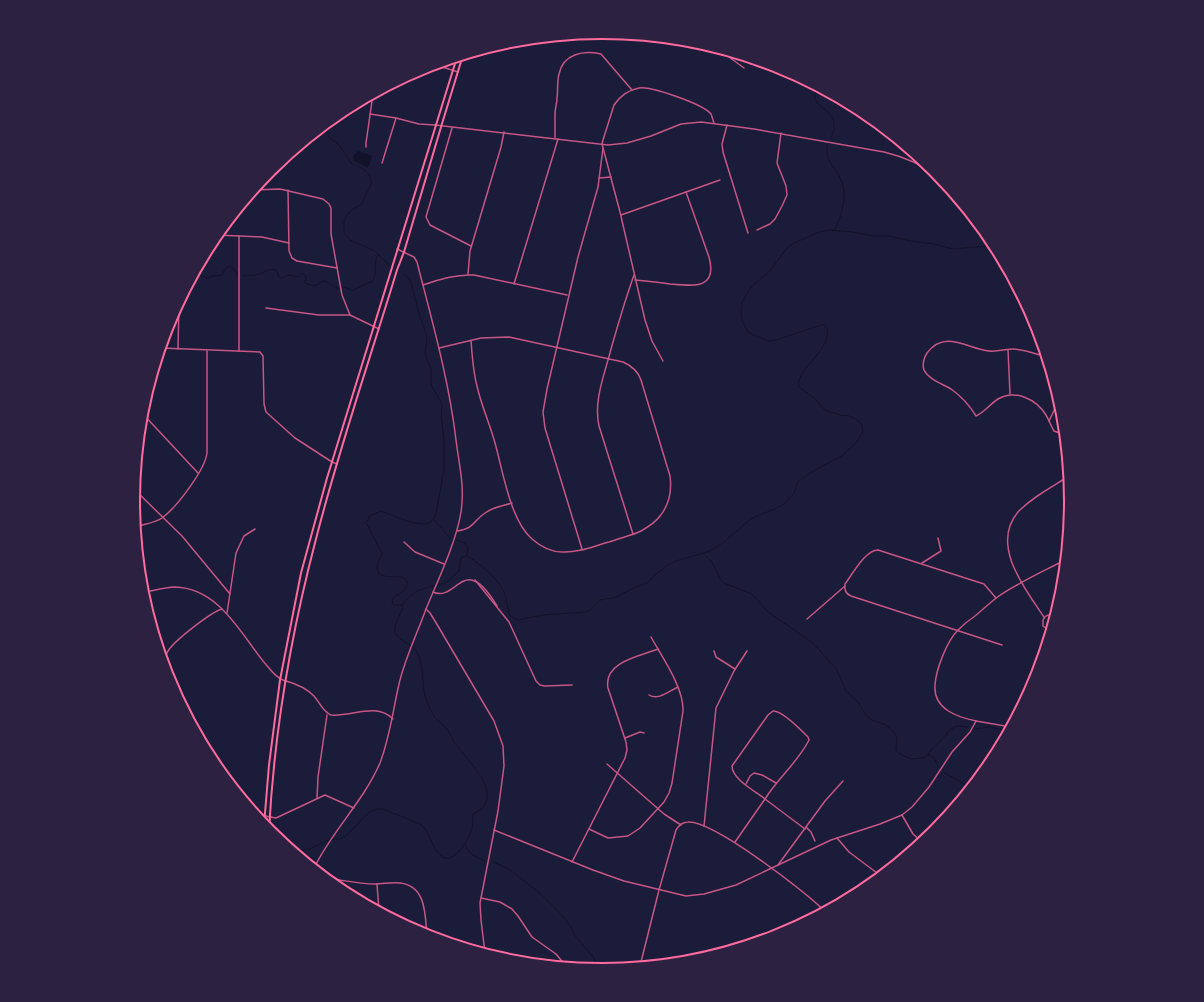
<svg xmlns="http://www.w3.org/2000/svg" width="1204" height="1002" font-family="Lora,serif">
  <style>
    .water { fill: #12122b }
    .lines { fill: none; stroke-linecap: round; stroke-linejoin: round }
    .stream { stroke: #12122b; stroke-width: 1 }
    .minor { stroke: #c65784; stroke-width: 1.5 }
    .tertiary { stroke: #c65784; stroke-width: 1.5 }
    .primary { stroke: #ff6b9d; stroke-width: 2 }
    .rim { fill: none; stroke: #ff6b9d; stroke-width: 2 }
  </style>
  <rect width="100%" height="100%" fill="#1b1b3a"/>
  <!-- water -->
  <path class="water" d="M358 151 372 156 369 166 367 167 354 161 353 156Z"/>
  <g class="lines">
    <!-- stream -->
    <g class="stream">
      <path d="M818 87C817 90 815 94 815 96 814 111 844 109 831 138"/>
      <path d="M325 124 329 137 340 146 351 163 363 169 370 175 371 180V185L361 205 353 209 346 216 344 222V233L350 240 375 251 389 265"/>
      <path d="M827 145C825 160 833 165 839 176 849 193 842 214 835 230"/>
      <path d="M194 274 208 278C214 275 217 276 222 275L225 269 230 266 234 269 238 276"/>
      <path d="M242 276 256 275 272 269 277 271 279 277C283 279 284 277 288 275L299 277 302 274H304L306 276 305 283C312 286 317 287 322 281 329 281 332 288 338 288"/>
      <path d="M343 287 353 290 373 281 375 275 376 258 378 255"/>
      <path d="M434 520 449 537 451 538"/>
      <path d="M456 540 465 543 468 547 467 555"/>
      <path d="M704 554 712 562 720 579 724 583 752 594 768 612 813 643 837 670 846 691 858 702 865 714 872 720 886 725 894 732 897 738 896 750 898 753 911 759 923 758 928 755 931 750 946 735 949 730 957 726 968 727"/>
      <path d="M467 556C480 564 497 577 504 592 507 600 507 608 510 616L518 620 542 615 585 612 590 610 600 600 617 597 633 588 647 583 655 575 668 565 676 561 710 551 724 542 752 518 775 509 784 504 794 493 798 482 810 473 843 455 853 446 860 437 863 431 862 425 859 421 849 416 840 415 825 410 814 398 799 387C794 370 832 351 827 328L824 325H821L776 340 768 341 751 334 747 331 742 320 741 309 742 303 746 295 751 287 771 270 786 249 794 243 819 232 828 230 853 232 874 236H889L910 241 934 244 953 249 988 246 994 244"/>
      <path d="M402 605H394L392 602C393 593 406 594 407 585 409 568 378 586 377 567 377 562 381 558 382 553L366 523 370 516 381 511C393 515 420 529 431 522L436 514 444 469V441L441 412 442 406 441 402 431 385V370L425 354 427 340 426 334 418 311 411 281 404 274"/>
      <path d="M411 646C384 630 397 628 403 606L402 605C414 588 428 588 446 583L459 571 461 558 466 556"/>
      <path d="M975 729 990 727 1008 731"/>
      <path d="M928 755C935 756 936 761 938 767"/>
      <path d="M943 772 971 788"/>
      <path d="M465 845 471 854 485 861"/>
      <path d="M290 849C297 850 303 851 309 849 316 847 322 842 329 840 334 839 339 840 344 837 358 828 365 807 383 809L420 824C430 831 430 843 438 853 452 870 468 840 472 829 473 824 472 819 473 814 507 797 471 765 458 747 453 742 451 734 447 729 445 726 441 724 438 721 433 716 430 709 427 702 420 685 427 662 413 647"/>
      <path d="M493 862 509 869 542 895 562 915 571 927 576 937 594 958 597 970"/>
    </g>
    <!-- minor -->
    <g class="minor">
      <path d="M717 48 744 68"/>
      <path d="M732 59 736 54"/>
      <path d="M433 64 458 72"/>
      <path d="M370 114 396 118 419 124 435 125"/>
      <path d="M727 125 722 144 723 152 748 233"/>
      <path d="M452 128 426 217 430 225 471 246"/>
      <path d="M555 138C555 130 555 122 555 114 555 108 557 103 557 98 558 91 557 81 559 74 563 54 583 50 601 54L632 90"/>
      <path d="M366 147V143L373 94"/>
      <path d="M382 163 396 118"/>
      <path d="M599 178 611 177"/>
      <path d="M254 190 280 189 323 199 329 204 331 208V234L342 295 350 315"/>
      <path d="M288 190 289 251 292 258 297 261 337 268"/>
      <path d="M621 215 720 180"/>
      <path d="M757 230 770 224 775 219 782 206 787 195 786 186 777 163 781 133"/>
      <path d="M216 235 262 237 289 243"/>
      <path d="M468 274 470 251 501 147 504 132"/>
      <path d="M635 280C647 281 658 282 670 284 693 286 718 290 709 257L686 192"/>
      <path d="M514 284 558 139"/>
      <path d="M423 285C439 279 456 274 474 275L567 295"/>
      <path d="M266 308 319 315H350L379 329"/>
      <path d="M161 348 260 352 263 356 264 404 266 412 295 438 332 462 337 464"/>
      <path d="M439 348 481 338 509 337 623 362C632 366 638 371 641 380L670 476C672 491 669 505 660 516 655 523 648 527 641 531 631 536 619 538 609 542 594 546 578 553 562 552 550 552 540 546 532 539 510 520 503 471 495 443 490 424 481 405 477 386 473 371 472 355 471 340"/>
      <path d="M178 349 179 303"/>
      <path d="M1008 350 1010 394"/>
      <path d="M239 351V236"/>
      <path d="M1046 357C1036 354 1024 349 1013 349 1005 349 998 352 989 351 968 349 945 329 927 353 924 358 922 364 924 370 929 380 943 384 951 389 961 396 970 406 976 416 985 412 990 404 998 399 1015 389 1036 399 1046 415 1049 420 1051 426 1054 431L1065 435"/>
      <path d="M663 361 652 341 645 320 620 212 602 144 603 140 614 105C620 96 628 90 639 88 651 86 703 104 711 114 712 116 713 121 714 123"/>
      <path d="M142 413 198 473"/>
      <path d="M1049 421 1059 400"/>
      <path d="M1060 434 1064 429"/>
      <path d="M134 489 182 536 230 594"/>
      <path d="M136 527C144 524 155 523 162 518 176 508 205 470 207 453V351"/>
      <path d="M457 531C474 529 473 521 485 513 493 507 503 506 512 503"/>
      <path d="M633 534 599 426C594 404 602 381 608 360 616 331 624 303 634 275"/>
      <path d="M404 542 415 552 444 564"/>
      <path d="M582 549 545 428 543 412 547 389 578 257 598 187 603 148"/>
      <path d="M922 563 941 551 938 538"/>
      <path d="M475 580 509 622 536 681 540 685 545 686 572 685"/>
      <path d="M433 592C457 603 464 550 497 606"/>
      <path d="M996 598 984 584 878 550C865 550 852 575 845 584 844 590 846 594 851 596L1002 645"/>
      <path d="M227 613 236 553 244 536 255 529"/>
      <path d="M1044 617C1025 589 990 545 1018 512 1032 497 1052 487 1069 476"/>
      <path d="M807 619 845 586"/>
      <path d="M1051 630 1047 629 1043 626V620C1045 615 1050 613 1055 617"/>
      <path d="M714 651 716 657 735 669"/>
      <path d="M163 662C164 659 166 654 168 651 174 641 211 612 222 609"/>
      <path d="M286 681C297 684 306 688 314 696 320 703 323 712 331 715 351 717 376 702 393 719"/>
      <path d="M649 695C658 701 669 691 678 687"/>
      <path d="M976 721C957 717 933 709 935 685 936 669 947 641 958 630 963 625 969 620 975 616 982 610 989 604 996 598 1017 583 1042 572 1065 560"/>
      <path d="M625 738 640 732 644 733"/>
      <path d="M607 764 664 814 681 825"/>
      <path d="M746 784 750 776 754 773 762 775 776 783"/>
      <path d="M317 798 318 777 327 715"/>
      <path d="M255 814 276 818 325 795 354 808"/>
      <path d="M902 815 913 834 922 842"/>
      <path d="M704 826 716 708 734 671 747 651"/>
      <path d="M806 827 811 832 815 841"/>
      <path d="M589 829 608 838 628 836 640 828 664 802 669 793 672 783 683 711C684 688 662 657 651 637"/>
      <path d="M837 838 849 852 881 876"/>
      <path d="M735 842 765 799C755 791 732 779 732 766L768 715 773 711C782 710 801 730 808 737L809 740C798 762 778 778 765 799L805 829"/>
      <path d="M916 847 920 841"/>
      <path d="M572 862 625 758 627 750 626 742 608 688C603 662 640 656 658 649"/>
      <path d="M778 865 825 801 843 781"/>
      <path d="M314 868C332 831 363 802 380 763 390 737 393 710 399 684 405 658 417 634 426 609"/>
      <path d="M326 878C342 880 359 884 375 884 383 884 392 882 400 883 427 886 425 916 427 936"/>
      <path d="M377 884 379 911"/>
      <path d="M481 898 500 902 512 909 518 916 532 937 556 954 566 966"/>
      <path d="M640 966 659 890 676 830C679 825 683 822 688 822 715 821 803 891 825 911"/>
    </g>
    <!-- tertiary -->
    <g class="tertiary">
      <path d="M435 125 608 145 627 143 651 136 681 124 701 122 754 129 884 152C905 157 923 165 941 178"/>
      <path d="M397 249 414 257 417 262C432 321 449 380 456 440 459 465 465 486 461 512 456 543 438 580 426 609L430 613 435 621 494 721 503 746 504 766 498 811 480 903 481 920 485 953"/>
      <path d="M142 593C153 591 164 587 175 587 218 588 240 632 263 661 270 669 276 678 285 681"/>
      <path d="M494 830 593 870 624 881 686 896 704 894 736 885 831 840 880 824 902 815 912 807 929 787 952 752 970 732 976 721 1011 727"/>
    </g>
    <!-- primary -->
    <g class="primary">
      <path d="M264 825 269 765 280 680 301 573 327 478 457 57"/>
      <path d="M269 831C274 733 291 634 316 539 339 448 370 359 397 270L404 252 441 127 463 55"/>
    </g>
  </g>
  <!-- crop -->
  <path d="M0 0H1204V1002H0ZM140 501a462 462 0 1 1 924 0a462 462 0 1 1-924 0Z" fill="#2d2142" fill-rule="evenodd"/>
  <path class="rim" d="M140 501a462 462 0 1 1 924 0a462 462 0 1 1-924 0Z"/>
</svg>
